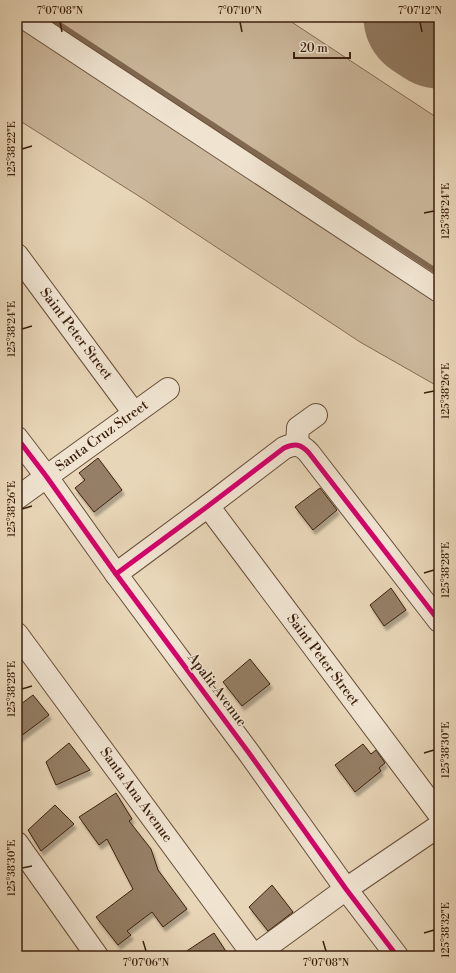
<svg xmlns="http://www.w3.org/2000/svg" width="456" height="973" font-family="'Libre Bodoni',serif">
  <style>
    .green { fill: #cbb79b; stroke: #846c54 }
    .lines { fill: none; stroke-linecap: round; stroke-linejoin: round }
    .stream { stroke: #806851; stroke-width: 5.5 }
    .runway { stroke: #927b62; stroke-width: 127 }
    .building { fill: #957f66; stroke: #3c200d; filter: url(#shadow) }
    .minor-casing { stroke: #674e38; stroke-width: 24 }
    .minor { stroke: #f0e4d1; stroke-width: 22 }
    .cycleway-casing { stroke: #f0e4d1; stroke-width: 8 }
    .cycleway { stroke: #d6006c; stroke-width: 5 }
    .ticks { fill: none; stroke: #3c200d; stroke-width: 1.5 }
    .labels { text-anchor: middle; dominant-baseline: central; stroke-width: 3; stroke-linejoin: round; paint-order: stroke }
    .street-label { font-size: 14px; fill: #3c200d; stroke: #f0e4d1 }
    .neatline { fill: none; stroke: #3c200d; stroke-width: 1.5 }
    .ticks-label { font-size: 10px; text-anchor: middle; fill: #3c200d }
  </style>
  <defs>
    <filter id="shadow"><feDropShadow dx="2.5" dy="4.5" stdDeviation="1" flood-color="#0004"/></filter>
  </defs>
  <rect width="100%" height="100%" fill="#e8d6b8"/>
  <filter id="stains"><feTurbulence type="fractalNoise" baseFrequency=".005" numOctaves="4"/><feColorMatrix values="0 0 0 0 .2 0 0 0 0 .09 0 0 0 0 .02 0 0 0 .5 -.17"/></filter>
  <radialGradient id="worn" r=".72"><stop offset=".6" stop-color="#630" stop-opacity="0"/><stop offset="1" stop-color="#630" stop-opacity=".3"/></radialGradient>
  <!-- green -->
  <g class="green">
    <path d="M38 17H284L439 119V279Z"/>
    <path d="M17 26 439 303V387L360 342 145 200 17 119Z"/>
  </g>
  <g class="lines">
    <!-- stream -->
    <path class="stream" d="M48 17 439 273"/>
    <!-- runway -->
    <path class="runway" d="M427 17 439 25"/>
  </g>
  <!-- building -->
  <g class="building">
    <path d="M98 458 122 490 94 512 75 488 85 480 79 473Z"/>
    <path d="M320 488 337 510 313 530 295 507Z"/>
    <path d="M391 588 406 610 384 626 370 605Z"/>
    <path d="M250 659 270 684 242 706 223 682Z"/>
    <path d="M33 695 49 715 17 739V707Z"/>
    <path d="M69 743 90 770 56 785 46 762Z"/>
    <path d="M363 744 371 754 376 750 385 763 379 768 381 771 355 792 335 765Z"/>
    <path d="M116 793 132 819 129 821 151 849 158 870 187 909 163 927 152 912 127 931 131 935 118 945 96 917 133 889 107 839 99 845 79 817Z"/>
    <path d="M55 805 74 824 41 851 28 830Z"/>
    <path d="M272 885 293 912 268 931 249 907Z"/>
    <path d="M214 933 229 956H179Z"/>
  </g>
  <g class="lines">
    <!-- minor casing -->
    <g class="minor-casing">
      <g id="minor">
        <path d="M23 17 439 291"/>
        <path d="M17 255 134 413"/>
        <path d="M17 438 46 476 116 574 249 753 346 889 397 956"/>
        <path d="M297 444 298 428 316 415"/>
        <path d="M17 498 168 389"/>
        <path d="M208 506 439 814"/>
        <path d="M116 574 208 506 284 448C295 443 301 444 309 453L439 621"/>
        <path d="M17 634 254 956"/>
        <path d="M17 843 97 956"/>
        <path d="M254 956 346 889 439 826"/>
      </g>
    </g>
    <!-- minor -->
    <use href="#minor" class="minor"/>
    <!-- cycleway casing -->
    <g class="cycleway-casing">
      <g id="cycleway">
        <path d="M17 438 46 476 116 574 249 753 346 889 397 956"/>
        <path d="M116 574 208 506 284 448C295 443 301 444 309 453L439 621"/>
      </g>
    </g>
    <!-- cycleway -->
    <use href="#cycleway" class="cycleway"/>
  </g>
  <!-- ticks -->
  <path class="ticks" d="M60 22 62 32M240 22 242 32M420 22 422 32M22 149 32 146M424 213 434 211M22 329 32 326M424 393 434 391M22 509 32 506M424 573 434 570M22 689 32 686M424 753 434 750M22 868 32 866M424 933 434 930M143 941 146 951M323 941 326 951"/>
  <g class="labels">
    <!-- street labels -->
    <g class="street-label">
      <text transform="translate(76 334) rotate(53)">Saint Peter Street</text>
      <text transform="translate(102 436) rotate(-36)">Santa Cruz Street</text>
      <text transform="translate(323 660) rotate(53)">Saint Peter Street</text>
      <text transform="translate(217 690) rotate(53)">Apalit Avenue</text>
      <text transform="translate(136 795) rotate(54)">Santa Ana Avenue</text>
    </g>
  </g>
  <!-- margin -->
  <rect width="456" height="973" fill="none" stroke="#e8d6b8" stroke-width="44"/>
  <!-- scale -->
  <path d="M294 52v6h56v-6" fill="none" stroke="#3c200d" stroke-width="2"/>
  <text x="300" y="52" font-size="12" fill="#3c200d" stroke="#f0e4d1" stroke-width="3" paint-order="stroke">20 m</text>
  <rect x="22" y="22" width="412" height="929" class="neatline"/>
  <g class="ticks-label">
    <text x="60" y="14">7°07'08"N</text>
    <text x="240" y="14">7°07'10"N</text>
    <text x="420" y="14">7°07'12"N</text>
    <text transform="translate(11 149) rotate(-90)" y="4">125°38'22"E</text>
    <text transform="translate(445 211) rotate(-90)" y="4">125°38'24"E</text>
    <text transform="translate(11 329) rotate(-90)" y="4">125°38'24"E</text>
    <text transform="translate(445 391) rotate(-90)" y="4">125°38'26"E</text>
    <text transform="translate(11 509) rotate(-90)" y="4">125°38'26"E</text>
    <text transform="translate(445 570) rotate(-90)" y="4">125°38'28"E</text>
    <text transform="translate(11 689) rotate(-90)" y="4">125°38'28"E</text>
    <text transform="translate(445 750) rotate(-90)" y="4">125°38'30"E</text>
    <text transform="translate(11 868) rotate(-90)" y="4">125°38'30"E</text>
    <text transform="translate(445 930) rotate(-90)" y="4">125°38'32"E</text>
    <text x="146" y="966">7°07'06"N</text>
    <text x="326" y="966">7°07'08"N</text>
  </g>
  <rect width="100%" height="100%" filter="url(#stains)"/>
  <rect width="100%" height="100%" fill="url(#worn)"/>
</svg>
